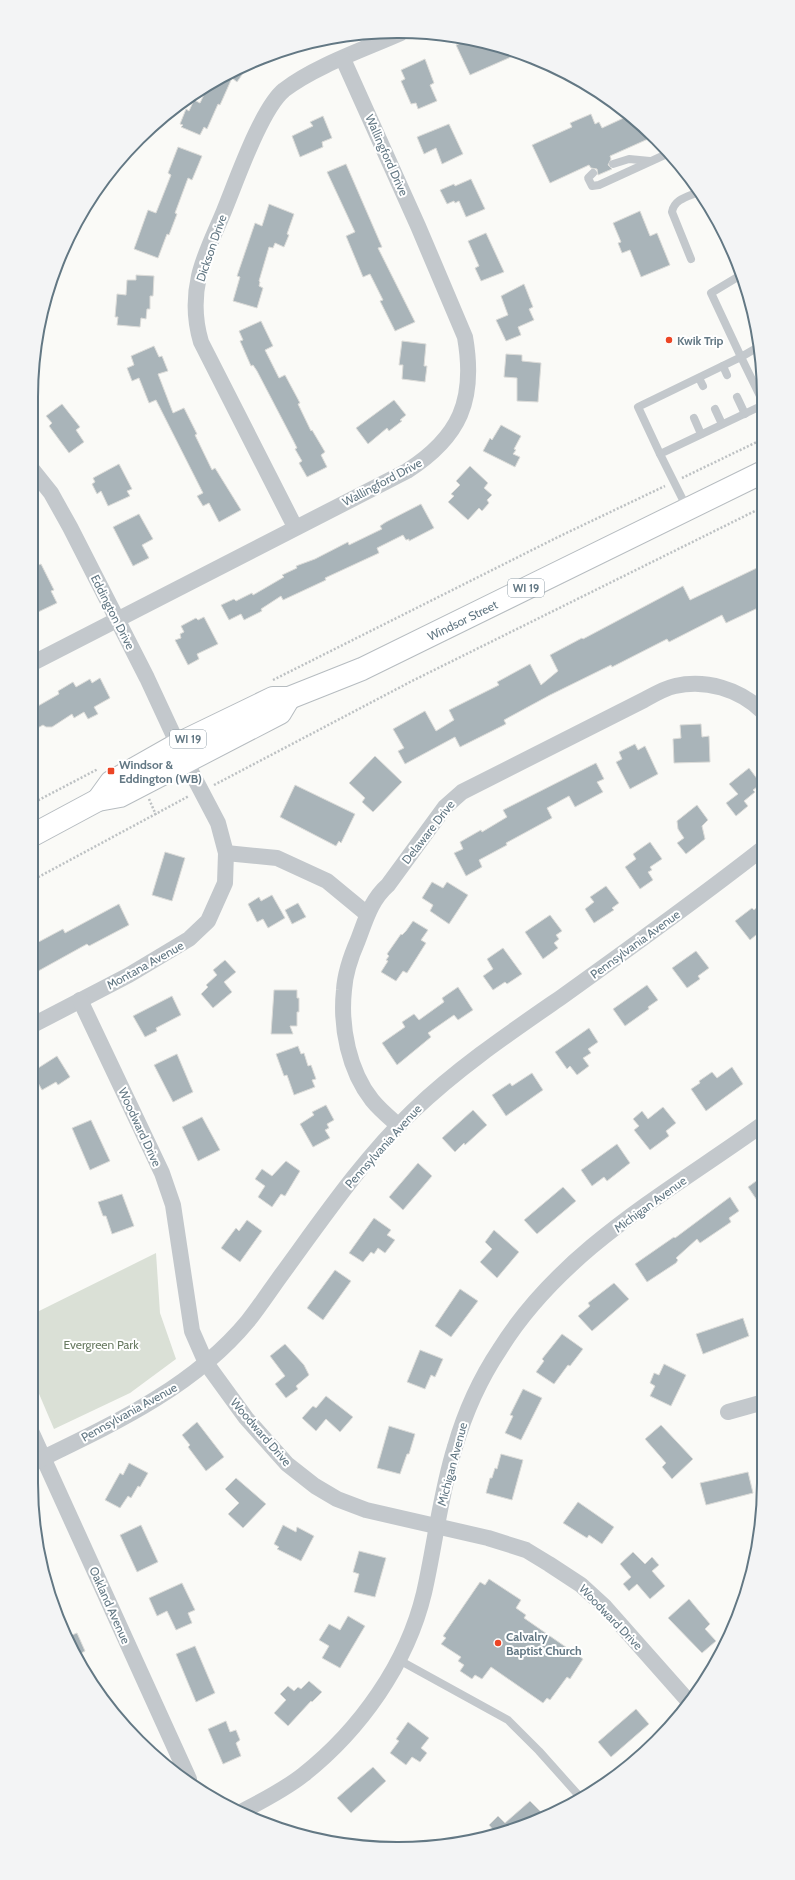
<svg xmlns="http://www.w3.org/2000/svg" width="795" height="1880" font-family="Cabin,sans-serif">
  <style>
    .green { fill: #dae0d6 }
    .building { fill: #a9b4b9; stroke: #dcdcd9 }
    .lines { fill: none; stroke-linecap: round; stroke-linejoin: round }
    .primary-casing { stroke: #b6bcc0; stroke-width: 24 }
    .path { stroke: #bdc1c3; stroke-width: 2.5; stroke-dasharray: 2 2; stroke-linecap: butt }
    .lane { stroke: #c3c8cc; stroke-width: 8 }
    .street { stroke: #c3c8cc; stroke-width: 16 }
    .primary { stroke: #fff; stroke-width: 22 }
    .poi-dot { fill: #ec4525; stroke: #fff; stroke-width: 1.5 }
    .labels { text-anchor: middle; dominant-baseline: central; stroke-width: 4; stroke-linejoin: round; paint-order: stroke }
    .shield { fill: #fff; stroke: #92a0a9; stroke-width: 1 }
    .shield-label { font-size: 11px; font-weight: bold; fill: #637884 }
    .street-label { font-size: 12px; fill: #637884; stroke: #fff }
    .poi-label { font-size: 12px; font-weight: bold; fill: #637884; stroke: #fff; text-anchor: start }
    .park-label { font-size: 12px; fill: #697b62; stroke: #fff }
    .rim { fill: none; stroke: #637884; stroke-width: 2 }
  </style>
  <rect width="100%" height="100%" fill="#fafaf7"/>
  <!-- green -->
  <path class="green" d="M156 1253 160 1313 176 1359 130 1393 54 1429 31 1375V1315Z"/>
  <!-- building -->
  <g class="building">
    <path d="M469 40 515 50 520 53 470 75 456 45Z"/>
    <path d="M425 59 434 83 430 85 437 101 418 109 416 103 411 104 401 81 405 79 401 70Z"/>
    <path d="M250 63 237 82 232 78 220 105 218 104 207 129 204 127 200 135 181 127 183 125 180 124 186 109 189 111 194 100 200 103 208 86 235 69Z"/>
    <path d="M591 114 595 124 599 122 602 128 628 116 644 131 648 139 610 156 611 159 608 165 612 169 598 175 597 169 591 168 589 165 550 183 532 145 572 127 570 123Z"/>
    <path d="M323 116 332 138 322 142 323 147 300 157 292 136 313 126 310 122Z"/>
    <path d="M449 124 463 154 442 164 436 148 424 154 417 137Z"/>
    <path d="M178 147 202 156 192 180 188 178 175 213 177 214 169 235 167 234 158 258 134 249 148 210 156 213 171 175 168 173Z"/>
    <path d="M346 164 382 247 378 248 415 322 395 331 380 301 383 300 370 274 363 277 346 236 355 232 327 172Z"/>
    <path d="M471 179 485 209 466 217 459 201 455 203 454 201 447 204 440 190 454 184 455 186Z"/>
    <path d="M269 204 294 214 287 234 289 235 284 247 275 243 273 248 269 247 259 281 260 282 259 286 263 288 257 308 233 301 240 277 237 276 255 223 262 226Z"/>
    <path d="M640 211 650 236 657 233 670 265 641 277 630 250 622 253 618 243 621 242 613 223Z"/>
    <path d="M486 233 504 272 481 281 475 268 479 266 468 241Z"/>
    <path d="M136 275 154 276 153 296H150V309H147L146 319 141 318 140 327 117 325 118 317H115L117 294 126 295 127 280H136Z"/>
    <path d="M524 284 533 307 529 309 534 320 518 327 521 335 506 341 496 320 508 315 501 296Z"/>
    <path d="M261 321 273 346 265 350 279 378 285 375 300 403 298 404 311 431 312 430 325 452 321 455 327 467 307 477 299 463 302 461 295 449 297 448 293 440 257 371 253 365 251 366 240 341 243 340 239 331Z"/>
    <path d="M402 341 426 344 424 366H427L425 382 402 379 403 365H399Z"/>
    <path d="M154 346 159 357 162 356 168 371 158 374 173 413 184 408 197 434 195 435 212 470 215 468 241 510 219 522 209 503 203 506 197 496 203 493 156 400 149 403 139 378 132 381 127 368 134 365 131 356Z"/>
    <path d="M506 354 522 355V361L541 363 538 402 517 401V378L504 377Z"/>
    <path d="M394 400 406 415 400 420 402 421 389 431 387 428 368 444 356 428Z"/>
    <path d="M62 404 80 427 76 430 84 442 69 453 49 426 52 423 46 416Z"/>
    <path d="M501 425 521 436 514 449 516 450 513 454 520 457 515 467 483 451 490 438 492 440Z"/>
    <path d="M119 464 132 489 127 491 130 496 108 506 101 491 97 494 92 484 95 482 93 478Z"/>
    <path d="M470 466 488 483 484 488 492 495 487 500 489 503 482 511 479 508 468 520 448 502 454 496 451 494 460 485 456 481Z"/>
    <path d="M421 504 434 528 409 541V539L406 540 403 535 377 548 379 553 325 578 326 580 283 600 281 596 261 609 262 611 244 620 241 614 229 620 221 605 234 599 236 601 252 593 253 595 284 577 282 575 297 568 296 566 315 559 348 542 349 545 382 529 380 526 386 522Z"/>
    <path d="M139 514 153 539 142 545 149 558 133 566 113 527Z"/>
    <path d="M41 564 54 590 51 591 57 603 36 613 31 604V568Z"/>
    <path d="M761 566 762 606 726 623 722 615 669 642 667 639 612 667 611 665 550 695 504 720 506 724 460 747 455 737 405 764 398 751 404 748 393 729 425 711 436 731 454 720 449 710 499 685 497 682 530 664 541 685 558 671 550 655 582 638 583 639 683 586 690 600Z"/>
    <path d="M204 617 218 644 197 654 199 659 188 665 175 640 181 638 180 634 184 632 181 626 196 618 198 620Z"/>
    <path d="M100 678 110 698 94 707 98 714 88 719 84 712 74 718 72 714 52 727H46L43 725 34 730 31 723V710L59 694 58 691 73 682 76 687 90 679 92 683Z"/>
    <path d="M701 724 702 737 709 736 710 762 674 763 673 739 681 738 680 725Z"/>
    <path d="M635 744 638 750 645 746 658 774 630 789 616 762 622 759 619 752Z"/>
    <path d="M375 756 402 782 373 812 362 802 365 798 349 783Z"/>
    <path d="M596 763 604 779 597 782 603 792 575 807 569 796 547 808 552 818 506 843 507 845 479 860 482 867 466 876 454 853 463 849 460 842 481 830 482 832 507 817 503 810Z"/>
    <path d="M749 768 761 784 753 790 755 792 744 801 748 806 736 816 726 803 738 794 729 784Z"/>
    <path d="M295 785 355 814 341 843 339 841 336 846 280 817Z"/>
    <path d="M697 805 708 820 702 826 705 839 686 854 677 843 684 838 678 829 677 821Z"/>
    <path d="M650 842 662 859 650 867 652 870 648 872 653 880 640 889 625 867 636 859 633 854Z"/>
    <path d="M165 852 185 858 172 901 152 895Z"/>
    <path d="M432 882 443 888 447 882 468 895 449 924 430 911 433 905 422 898Z"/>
    <path d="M606 886 619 903 612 908 614 910 594 923 585 909 594 902 590 897Z"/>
    <path d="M272 895 285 918 268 928 263 919 257 922 248 904 259 897 261 901Z"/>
    <path d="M298 903 306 917 292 924 285 910Z"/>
    <path d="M762 903V930L750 940 735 921 752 908 754 910Z"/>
    <path d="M119 904 129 925 89 946 87 944 31 975V946L63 929 65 933Z"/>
    <path d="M550 915 562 931 556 935 559 939 554 943 558 948 543 959 525 932Z"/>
    <path d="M413 921 428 930 421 940 426 943 407 973 403 971 396 981 381 972 388 961 386 960 389 956 387 954 401 934 402 935 406 931Z"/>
    <path d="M503 948 522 974 507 984 505 982 493 990 483 976 493 969 487 959Z"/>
    <path d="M696 951 709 968 698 976 700 979 687 988 672 968Z"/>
    <path d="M225 960 236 972 224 982 232 992 213 1008 201 994 208 987 206 985 217 975 213 970Z"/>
    <path d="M647 985 658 1000 648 1007 649 1009 625 1026 613 1009Z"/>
    <path d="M458 987 473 1010 458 1020 454 1015 428 1033 431 1037 397 1065 382 1043 405 1027 402 1022 414 1014 419 1020 444 1002 442 998Z"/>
    <path d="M274 990H297V998H299V1012H297V1026H290L293 1034H271Z"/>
    <path d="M172 996 181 1015 156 1028 157 1031 145 1037 133 1016Z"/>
    <path d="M589 1028 598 1042 588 1049 591 1053 583 1058 589 1066 577 1075 570 1066 567 1069 555 1052Z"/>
    <path d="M298 1046 301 1054 304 1053 308 1066 311 1065 316 1079 312 1080 315 1087 294 1095 287 1075 284 1076 276 1054Z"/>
    <path d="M177 1054 193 1092 173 1102 154 1065Z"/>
    <path d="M57 1056 70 1077 58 1085 56 1082 42 1090 32 1072Z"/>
    <path d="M732 1067 743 1084 706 1111 691 1089 700 1083 699 1081 712 1072 717 1078Z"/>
    <path d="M532 1073 543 1090 506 1116 492 1095 510 1083 512 1086Z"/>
    <path d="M326 1105 334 1120 327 1124 329 1128 325 1130 330 1138 313 1147 300 1124 314 1115 312 1112Z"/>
    <path d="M663 1107 676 1123 666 1131 669 1136 650 1150 634 1130 639 1126 633 1119 642 1111 648 1119Z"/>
    <path d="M473 1110 487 1125 465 1145 464 1143 455 1152 442 1138Z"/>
    <path d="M202 1117 220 1150 198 1161 182 1127Z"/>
    <path d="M91 1120 110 1161 90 1170 72 1128Z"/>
    <path d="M617 1144 630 1163 607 1181 604 1177 592 1186 581 1170Z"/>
    <path d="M286 1161 300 1171 285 1196 281 1194 272 1207 258 1197 265 1186 255 1179 262 1169 272 1176Z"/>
    <path d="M418 1163 432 1176 403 1210 389 1197Z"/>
    <path d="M763 1176V1209L748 1187Z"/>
    <path d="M563 1187 576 1201 537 1234 524 1220Z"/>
    <path d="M122 1194 134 1226 112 1234 106 1216H103L98 1202Z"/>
    <path d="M730 1197 739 1211 729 1218 731 1222 700 1243 697 1239 676 1258 678 1260 676 1263 647 1282 635 1264 674 1237 675 1238Z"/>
    <path d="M374 1218 391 1230 387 1235 395 1240 385 1253 378 1248 374 1254 371 1252 363 1262 349 1253Z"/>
    <path d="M247 1220 262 1231 240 1262 221 1248 236 1228 239 1231Z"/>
    <path d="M494 1230 519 1252 497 1278 480 1262 492 1249 485 1242Z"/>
    <path d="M335 1270 351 1281 323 1320 307 1308Z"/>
    <path d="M614 1283 629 1299 592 1331 578 1316 590 1306 588 1303Z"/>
    <path d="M460 1289 478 1301 451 1337 435 1326Z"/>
    <path d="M743 1318 749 1336 703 1354 696 1334Z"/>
    <path d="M562 1334 583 1349 570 1366 568 1365 554 1384 536 1372 544 1361 542 1359Z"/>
    <path d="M285 1344 304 1365 309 1375 296 1386 298 1389 286 1398 275 1384 285 1376 270 1356Z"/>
    <path d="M420 1350 443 1359 435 1377 431 1375 425 1389 407 1382Z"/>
    <path d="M664 1364 686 1375 671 1406 650 1396 655 1386 650 1383 654 1373 659 1375Z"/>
    <path d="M523 1389 542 1398 521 1440 505 1433 513 1416 510 1415Z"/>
    <path d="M326 1396 353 1417 340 1432 326 1419 316 1431 302 1418 313 1406 316 1408Z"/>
    <path d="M197 1422 224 1457 206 1471 188 1447 190 1445 182 1435Z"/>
    <path d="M661 1425 693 1459 672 1479 662 1467 666 1463 645 1439Z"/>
    <path d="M389 1426 415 1434 409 1454H407L400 1474 377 1468Z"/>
    <path d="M501 1454 523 1460 512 1500 486 1493 490 1478H492L495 1468 497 1469Z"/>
    <path d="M129 1463 148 1473 140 1487 138 1486 131 1498 128 1496 120 1508 105 1500 120 1473 123 1475Z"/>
    <path d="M748 1472 753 1493 706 1505 700 1483Z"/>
    <path d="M236 1478 266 1504 243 1528 228 1514 239 1503 225 1489Z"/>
    <path d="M578 1502 614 1527 602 1544 589 1535 587 1538 563 1523Z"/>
    <path d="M141 1525 158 1562 137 1572 120 1535Z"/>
    <path d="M283 1525 296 1532 297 1527 314 1536 301 1561 277 1549 279 1547 274 1544Z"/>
    <path d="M359 1551 386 1558 375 1597 354 1592 359 1574 353 1572Z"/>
    <path d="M633 1552 645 1564 652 1557 659 1565 652 1571 665 1586 650 1599 637 1584 629 1591 623 1584 631 1577 620 1564Z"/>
    <path d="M489 1579 521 1600 516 1608 526 1615 524 1618 583 1659 570 1679 567 1677 550 1700 547 1698 543 1703 491 1667 482 1679 475 1675 472 1679 460 1671 464 1665 458 1661 461 1657 441 1644 446 1638 443 1636 480 1582 485 1585Z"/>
    <path d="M182 1583 195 1610 188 1613 192 1623 176 1630 167 1611 157 1616 149 1598Z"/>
    <path d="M689 1599 710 1624 705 1629 716 1641 702 1653 668 1618Z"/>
    <path d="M348 1616 365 1626 340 1668 322 1658 329 1646 319 1640 329 1624 340 1630Z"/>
    <path d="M77 1633 85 1651 76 1656 67 1637Z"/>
    <path d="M195 1646 215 1693 196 1702 176 1654Z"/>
    <path d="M309 1681 322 1692 312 1702 311 1701 288 1726 274 1713 286 1700 280 1694 288 1686 294 1691 298 1687 301 1689Z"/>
    <path d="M636 1709 649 1724 611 1757 598 1742Z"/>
    <path d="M226 1721 230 1732 236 1730 240 1740 236 1743 241 1756 223 1764 208 1729Z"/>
    <path d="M408 1722 429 1738 421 1748 427 1753 420 1762 412 1757 406 1765 390 1753 399 1741 396 1739Z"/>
    <path d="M373 1767 386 1781 351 1813 337 1798Z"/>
    <path d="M530 1801 543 1814 534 1822 491 1835 495 1832 489 1825 498 1816 505 1823Z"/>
  </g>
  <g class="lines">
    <!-- primary casing -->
    <g class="primary-casing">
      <g id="primary">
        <path id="s1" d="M98 800 111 782 178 744 273 698H289L362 669 761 473"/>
        <path d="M31 836 98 800 120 796 280 713 289 698"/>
      </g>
    </g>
    <!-- path -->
    <g class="path">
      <path d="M682 478 761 440"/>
      <path d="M273 680 558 537 665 486"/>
      <path d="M214 785 412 681 761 508"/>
      <path d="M149 799 156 815"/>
      <path d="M31 804 98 769"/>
      <path d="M31 881 189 796"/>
    </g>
    <!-- lane -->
    <g class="lane">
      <path d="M613 164 629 159 650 161"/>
      <path d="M593 173 588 178 592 186 599 185 669 153"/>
      <path d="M691 259 672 212C674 200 686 197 696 193"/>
      <path d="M741 275 711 293 741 357 760 346"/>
      <path d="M723 366 727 375"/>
      <path d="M699 378 703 386"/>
      <path d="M737 397 745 414"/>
      <path d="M715 409 722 424"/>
      <path d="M694 418 701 434"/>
      <path d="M660 454 638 407 741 357 761 398"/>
      <path d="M687 508 660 454 761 406"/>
      <path d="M399 1660 508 1720 539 1751 581 1798"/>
    </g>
    <!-- street -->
    <g class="street">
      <path d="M31 468 51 493 70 527 147 678 186 762 218 823 226 853 225 883 208 921 189 939 129 975 31 1026"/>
      <path d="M295 527 201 342C195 322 194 298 199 276 204 254 215 233 224 211 236 182 261 109 284 90 315 66 365 49 401 33"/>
      <path d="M31 664 407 471C460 437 476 400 465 337L418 226 343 59"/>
      <path d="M226 853 277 858 327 881 367 914"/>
      <path d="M80 1000 162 1173 173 1205 192 1331 206 1363 246 1418 287 1464 315 1486 337 1499 366 1510 488 1538 526 1550 549 1564 581 1585 605 1607 690 1703"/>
      <path d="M399 1126C390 1118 380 1110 372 1100 349 1071 340 1027 344 990 345 973 351 956 358 940 366 919 371 900 388 885L445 807 462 792 644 700C653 695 665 688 675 686 706 679 739 689 762 711"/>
      <path d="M728 1412 764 1402"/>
      <path d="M31 1431 189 1779"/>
      <path d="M31 1464C109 1426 192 1389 248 1321 260 1306 271 1289 282 1274 323 1218 363 1159 413 1111 459 1067 511 1032 563 996 630 948 697 900 762 849"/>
      <path d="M241 1812C262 1801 284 1790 303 1775 360 1730 407 1664 424 1593 435 1545 440 1495 455 1447 465 1412 480 1379 500 1349 562 1249 670 1191 763 1124"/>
    </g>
    <!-- primary -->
    <use href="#primary" class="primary"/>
  </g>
  <!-- markers -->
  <g class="poi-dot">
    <circle cx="669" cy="340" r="4"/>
    <rect x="107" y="767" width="8" height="8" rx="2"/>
    <circle cx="498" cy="1643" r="4"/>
  </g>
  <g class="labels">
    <!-- shield labels -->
    <g class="shield">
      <rect x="508" y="579" width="36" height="18" rx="3"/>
      <rect x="170" y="730" width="36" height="18" rx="3"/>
    </g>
    <g class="shield-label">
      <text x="526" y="588">WI 19</text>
      <text x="188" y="739">WI 19</text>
    </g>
    <!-- street labels -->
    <g class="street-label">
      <text transform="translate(387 155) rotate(66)">Wallingford Drive</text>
      <text transform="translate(211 248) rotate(-71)">Dickson Drive</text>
      <text transform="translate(382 482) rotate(-28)">Wallingford Drive</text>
      <text transform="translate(113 612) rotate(63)">Eddington Drive</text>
      <text stroke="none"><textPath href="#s1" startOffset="411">Windsor Street</textPath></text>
      <text transform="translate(428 832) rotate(-52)">Delaware Drive</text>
      <text transform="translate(635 944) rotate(-36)">Pennsylvania Avenue</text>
      <text transform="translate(145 965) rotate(-29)">Montana Avenue</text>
      <text transform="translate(140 1127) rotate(65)">Woodward Drive</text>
      <text transform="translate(383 1146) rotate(-48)">Pennsylvania Avenue</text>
      <text transform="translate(650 1204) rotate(-36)">Michigan Avenue</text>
      <text transform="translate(129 1412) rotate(-29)">Pennsylvania Avenue</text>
      <text transform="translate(261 1432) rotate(49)">Woodward Drive</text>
      <text transform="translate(452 1464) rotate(-75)">Michigan Avenue</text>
      <text transform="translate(110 1605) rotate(66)">Oakland Avenue</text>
      <text transform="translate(611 1617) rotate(46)">Woodward Drive</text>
    </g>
    <!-- poi labels -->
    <g class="poi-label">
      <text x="677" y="340">Kwik Trip</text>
      <text x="119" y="764">Windsor &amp;<tspan x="119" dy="14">Eddington (WB)</tspan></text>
      <text x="506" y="1636">Calvalry<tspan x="506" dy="14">Baptist Church</tspan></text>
    </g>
    <!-- park labels -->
    <g class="park-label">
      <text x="101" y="1344">Evergreen Park</text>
    </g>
  </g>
  <!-- crop -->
  <path d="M0 0H795V1880H0ZM397 38H398A359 359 0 0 1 757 397V1483A359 359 0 0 1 398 1842H397A359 359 0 0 1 38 1483V397A359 359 0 0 1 397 38Z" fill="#f3f4f5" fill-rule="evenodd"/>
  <path class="rim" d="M397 38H398A359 359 0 0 1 757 397V1483A359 359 0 0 1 398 1842H397A359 359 0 0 1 38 1483V397A359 359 0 0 1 397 38Z"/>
</svg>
